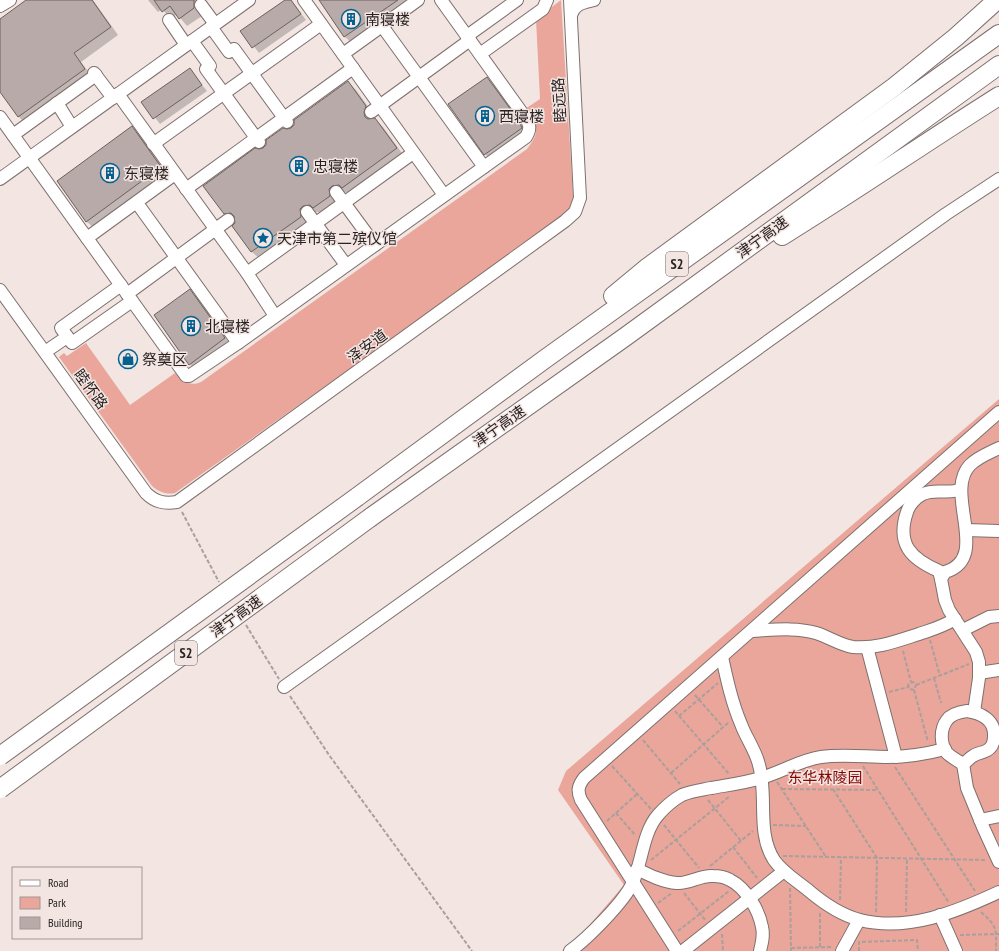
<svg xmlns="http://www.w3.org/2000/svg" width="999" height="951" font-family="'PT Sans Narrow','Noto Sans SC',sans-serif">
  <style>
    .green { fill: #eaa69a }
    .shadow { fill: #0003 }
    .building { fill: #b7aaa8; stroke: #6d615e }
    .lines { fill: none; stroke-linecap: round; stroke-linejoin: round }
    .minor-casing { stroke: #7d706e; stroke-width: 14 }
    .highway-casing { stroke: #7d706e; stroke-width: 20 }
    .path { stroke: #aa9f9d; stroke-width: 2; stroke-dasharray: 4 2; stroke-linecap: butt }
    .minor { stroke: #fff; stroke-width: 12 }
    .highway { stroke: #fff; stroke-width: 18 }
    .highway-bridge-casing { stroke: #7d706e; stroke-width: 20; stroke-linecap: butt }
    .highway-bridge { stroke: #fff; stroke-width: 18 }
    .labels { text-anchor: middle; dominant-baseline: central; stroke-width: 3; stroke-linejoin: round; paint-order: stroke }
    .shield { fill: #f3e5e2; stroke: #655d5c; stroke-width: 1 }
    .shield-label { font-size: 14px; font-weight: bold; fill: #282322 }
    .poi-label { font-size: 15px; fill: #282322; stroke: #f3e5e2; text-anchor: start }
    .street-label { font-size: 15px; fill: #282322; stroke: #f3e5e2 }
    .park-label { font-size: 15px; fill: #830600; stroke: #f3e5e2 }
  </style>
  <rect width="100%" height="100%" fill="#f3e5e2"/>
  <!-- green -->
  <g class="green">
    <path d="M561 0 573 195C573 205 569 210 563 217L175 493C167 495 159 492 152 486L59 357 64 353 67 356 86 343 130 405 175 373C183 381 190 387 201 382L527 149C542 130 536 127 525 109L540 99 536 19Z"/>
    <path d="M999 399V951H562L574 943 624 885 558 790 566 771Z"/>
  </g>
  <!-- shadow -->
  <g class="shadow">
    <path d="M28 0H93L118 35 81 62 92 77 26 124 18 116 0 90V20Z"/>
    <path d="M148 0H198L196 1 202 9V16L187 26 177 14 171 19 162 9 158 12Z"/>
    <path d="M287 0H290L294 4 306 20 259 53 242 31Z"/>
    <path d="M320 0H417L353 44 345 37Z"/>
    <path d="M190 70 207 91 160 124 143 102Z"/>
    <path d="M487 78 495 86 526 130 493 162 485 154 449 104Z"/>
    <path d="M348 82 356 90 374 115 371 120 375 119 383 127 404 156 350 195 347 192 340 193 337 204 322 215 318 212 311 213 308 225 260 259 252 252 234 226 236 223V221H232L224 213 259 150 292 129Z"/>
    <path d="M132 128 140 135 168 175 95 229 87 222 58 181Z"/>
    <path d="M190 291 198 298 232 347 197 372 190 364Z"/>
  </g>
  <!-- building -->
  <g class="building">
    <path d="M26 0H92L111 27 74 53 85 69 18 117 0 92V19Z"/>
    <path d="M154 0H194V8L179 19 170 6 162 12Z"/>
    <path d="M285 0H291L301 14 252 48 240 31Z"/>
    <path d="M319 0H398L344 37Z"/>
    <path d="M190 68 202 85 153 119 141 102Z"/>
    <path d="M487 77 519 121 522 128 484 155 448 104Z"/>
    <path d="M348 81 366 106 364 112 365 117 368 119 375 118 397 148 342 188 339 185 332 186 329 189 330 196 313 208 310 205 303 206 300 209 301 217 251 252 232 226 235 223 234 216 231 213 224 214 203 186 255 148 259 149 263 148 266 145V140L283 128 287 129 291 128 294 125V120Z"/>
    <path d="M132 126 161 167 86 222 57 181Z"/>
    <path d="M190 289 225 338 189 365 154 315Z"/>
  </g>
  <g class="lines">
    <!-- minor casing -->
    <g class="minor-casing">
      <g id="minor">
        <path d="M304 0 444 195"/>
        <path d="M201 5 215 24"/>
        <path d="M0 6 10 0"/>
        <path d="M571 15C575 3 583 3 594 0"/>
        <path d="M169 20 186 45"/>
        <path d="M382 26 484 167"/>
        <path d="M211 27 229 52"/>
        <path d="M467 36 517 0"/>
        <path d="M192 41 210 66"/>
        <path d="M234 49 287 122"/>
        <path d="M343 54 418 0"/>
        <path d="M480 54 543 9 547 0"/>
        <path d="M206 69 259 142"/>
        <path d="M94 73 113 98"/>
        <path d="M118 94 247 273 275 316"/>
        <path d="M57 103 72 127"/>
        <path d="M371 112 470 40"/>
        <path d="M0 117 186 376H189L238 343 526 137C531 129 530 124 525 117L441 0"/>
        <path d="M13 135 96 75"/>
        <path d="M153 144 321 24"/>
        <path d="M0 179 249 0"/>
        <path d="M186 189 353 68"/>
        <path d="M336 192 375 245"/>
        <path d="M137 203 238 343"/>
        <path d="M307 212 346 265"/>
        <path d="M87 238 175 174"/>
        <path d="M247 273 413 153"/>
        <path d="M121 285 61 328 72 343 132 301"/>
        <path d="M0 290 146 493C155 502 164 504 177 502L565 221 575 212 580 198 570 0"/>
        <path d="M127 294 228 220"/>
        <path d="M45 352 67 337"/>
        <path d="M966 530 999 531"/>
        <path d="M941 579 939 571C911 559 896 544 907 512 909 505 916 497 923 494 936 488 949 495 961 489"/>
        <path d="M963 630 989 617 999 616"/>
        <path d="M752 631C773 630 796 627 816 633 829 637 840 645 853 647 877 649 897 641 919 634 934 629 942 627 955 619"/>
        <path d="M867 647 896 757"/>
        <path d="M722 657C727 680 732 703 741 724 746 738 756 751 759 765 768 796 756 832 774 860 782 872 797 881 808 890 822 902 841 915 860 920 908 932 956 912 999 892"/>
        <path d="M979 673 999 670"/>
        <path d="M284 687 946 214 999 179"/>
        <path d="M967 711C981 713 995 720 994 736 994 740 993 745 990 748 986 753 978 752 973 756 969 758 967 762 963 764 958 761 951 757 947 753 940 744 940 729 947 720 951 714 960 712 967 711Z"/>
        <path d="M974 712 979 678V662L976 652 949 610 945 600 941 579 945 572C992 558 943 493 970 465 978 457 989 453 999 448"/>
        <path d="M963 764 967 788 983 827 999 862"/>
        <path d="M980 820 999 816"/>
        <path d="M637 869C649 875 663 882 677 883 689 884 700 875 713 876 719 876 725 877 730 880 746 888 759 910 762 927 764 935 762 943 760 951"/>
        <path d="M940 915 956 951"/>
        <path d="M570 951C587 939 625 901 633 882 642 862 643 832 658 815 665 807 673 800 682 795 691 791 701 790 711 788 728 785 745 783 761 778 782 772 800 760 821 757 843 754 866 757 888 757 907 757 926 754 945 749"/>
        <path d="M677 951 581 800C577 791 578 786 584 778L999 412"/>
        <path d="M683 951 784 871"/>
        <path d="M842 951 859 920"/>
      </g>
    </g>
    <!-- highway casing -->
    <g class="highway-casing">
      <g id="highway">
        <path d="M782 236C855 191 926 142 999 96"/>
        <path d="M613 296 648 267 894 87 956 37 997 0"/>
        <path d="M357 497 545 359 999 34"/>
        <path d="M371 517 625 337 999 65"/>
      </g>
    </g>
    <!-- path -->
    <g class="path">
      <path d="M182 512 219 582"/>
      <path d="M246 625 279 679"/>
      <path d="M930 640 940 676"/>
      <path d="M903 651 911 682"/>
      <path d="M934 678 941 703"/>
      <path d="M916 685 969 664"/>
      <path d="M914 690 910 689 908 685 910 683 913 682 916 685 914 690 928 742"/>
      <path d="M889 692 909 687"/>
      <path d="M695 695 723 727"/>
      <path d="M290 696 329 755 472 951"/>
      <path d="M675 711 729 774"/>
      <path d="M679 716 718 683"/>
      <path d="M643 740 680 784"/>
      <path d="M612 766 651 809"/>
      <path d="M863 766 949 903"/>
      <path d="M895 767 975 891"/>
      <path d="M671 773 729 722"/>
      <path d="M777 782 826 857"/>
      <path d="M782 789 878 790"/>
      <path d="M833 789 877 858 876 913"/>
      <path d="M708 800 741 841"/>
      <path d="M616 813 635 835"/>
      <path d="M607 821 637 794"/>
      <path d="M664 825 699 868"/>
      <path d="M773 825 806 826"/>
      <path d="M733 847 757 878"/>
      <path d="M783 856 987 860"/>
      <path d="M651 860 730 796"/>
      <path d="M710 866 753 831"/>
      <path d="M790 888 791 951"/>
      <path d="M684 893 706 921"/>
      <path d="M840 900 841 857"/>
      <path d="M658 903 672 893"/>
      <path d="M906 912 907 858"/>
      <path d="M981 912C998 927 996 929 996 951"/>
      <path d="M820 913V948"/>
      <path d="M678 931 729 891"/>
      <path d="M722 934 723 951"/>
      <path d="M960 935 999 934"/>
      <path d="M791 948 832 947"/>
      <path d="M859 951V942L917 940 918 951"/>
    </g>
    <!-- minor -->
    <use href="#minor" class="minor"/>
    <!-- highway -->
    <use href="#highway" class="highway"/>
    <!-- highway-bridge casing -->
    <g class="highway-bridge-casing">
      <g id="highway-bridge">
        <path d="M0 756 357 497"/>
        <path d="M0 789 371 517"/>
      </g>
    </g>
    <!-- highway-bridge -->
    <use href="#highway-bridge" class="highway-bridge"/>
  </g>
  <!-- icons -->
  <defs>
    <g id="building-ring" transform="scale(1)"><circle r="9.5" fill="#f3e5e2" stroke="#026191" stroke-width="1.5"/><path d="M-4-6H4V6H1V3H-1V6H-4ZM-2.5-4.3h1.7v1.8h-1.7ZM.8-4.3h1.7v1.8H.8ZM-2.5-1h1.7V.8h-1.7ZM.8-1h1.7V.8H.8Z" fill="#026191"/></g>
    <g id="sight-ring" transform="scale(1)"><circle r="9.5" fill="#f3e5e2" stroke="#026191" stroke-width="1.5"/><path d="M0-6L1.8-2.2L6-1.7L2.9 1.2L3.7 5.4L0 3.3L-3.7 5.4L-2.9 1.2L-6-1.7L-1.8-2.2Z" fill="#026191"/></g>
    <g id="shop-ring" transform="scale(1)"><circle r="9.5" fill="#f3e5e2" stroke="#026191" stroke-width="1.5"/><path d="M-5-2.5h2.3a2.7 3.5 0 0 1 5.4 0H5L5.5 6h-11ZM-1.5-2.5h3a1.5 2.3 0 0 0-3 0Z" fill="#026191"/></g>
  </defs>
  <g fill-rule="evenodd">
    <use href="#building-ring" x="351" y="19"/>
    <use href="#building-ring" x="485" y="116"/>
    <use href="#building-ring" x="299" y="166"/>
    <use href="#building-ring" x="110" y="173"/>
    <use href="#sight-ring" x="263" y="238"/>
    <use href="#building-ring" x="191" y="326"/>
    <use href="#shop-ring" x="128" y="359"/>
  </g>
  <g class="labels">
    <!-- shield labels -->
    <g class="shield">
      <rect x="666" y="252" width="22" height="24" rx="3"/>
      <rect x="175" y="641" width="22" height="24" rx="3"/>
    </g>
    <g class="shield-label">
      <text x="677" y="264">S2</text>
      <text x="186" y="653">S2</text>
    </g>
    <!-- poi labels -->
    <g class="poi-label">
      <text x="365" y="19">南寝楼</text>
      <text x="499" y="116">西寝楼</text>
      <text x="313" y="166">忠寝楼</text>
      <text x="124" y="173">东寝楼</text>
      <text x="277" y="238">天津市第二殡仪馆</text>
      <text x="205" y="326">北寝楼</text>
      <text x="142" y="359">祭奠区</text>
    </g>
    <!-- street labels -->
    <g class="street-label">
      <text transform="translate(559 100) rotate(-93)">睦远路</text>
      <text transform="translate(762 237) rotate(-36)">津宁高速</text>
      <text transform="translate(367 346) rotate(-36)">泽安道</text>
      <text transform="translate(91 389) rotate(54)">睦怀路</text>
      <text transform="translate(499 426) rotate(-35)">津宁高速</text>
      <text transform="translate(236 616) rotate(-36)">津宁高速</text>
    </g>
    <!-- park labels -->
    <g class="park-label">
      <text x="825" y="777">东华林陵园</text>
    </g>
  </g>
  <!-- legend -->
  <rect x="12" y="867" width="130" height="72" fill="#f3e5e2" stroke="#a29795"/>
  <rect x="20" y="880" width="20" height="6" fill="#ffffff" stroke="#a29795"/>
  <text x="48" y="887" font-size="12" fill="#282322">Road</text>
  <rect x="20" y="897" width="20" height="12" fill="#eaa69a" stroke="#a29795"/>
  <text x="48" y="907" font-size="12" fill="#282322">Park</text>
  <rect x="20" y="917" width="20" height="12" fill="#b7aaa8" stroke="#a29795"/>
  <text x="48" y="927" font-size="12" fill="#282322">Building</text>
</svg>
